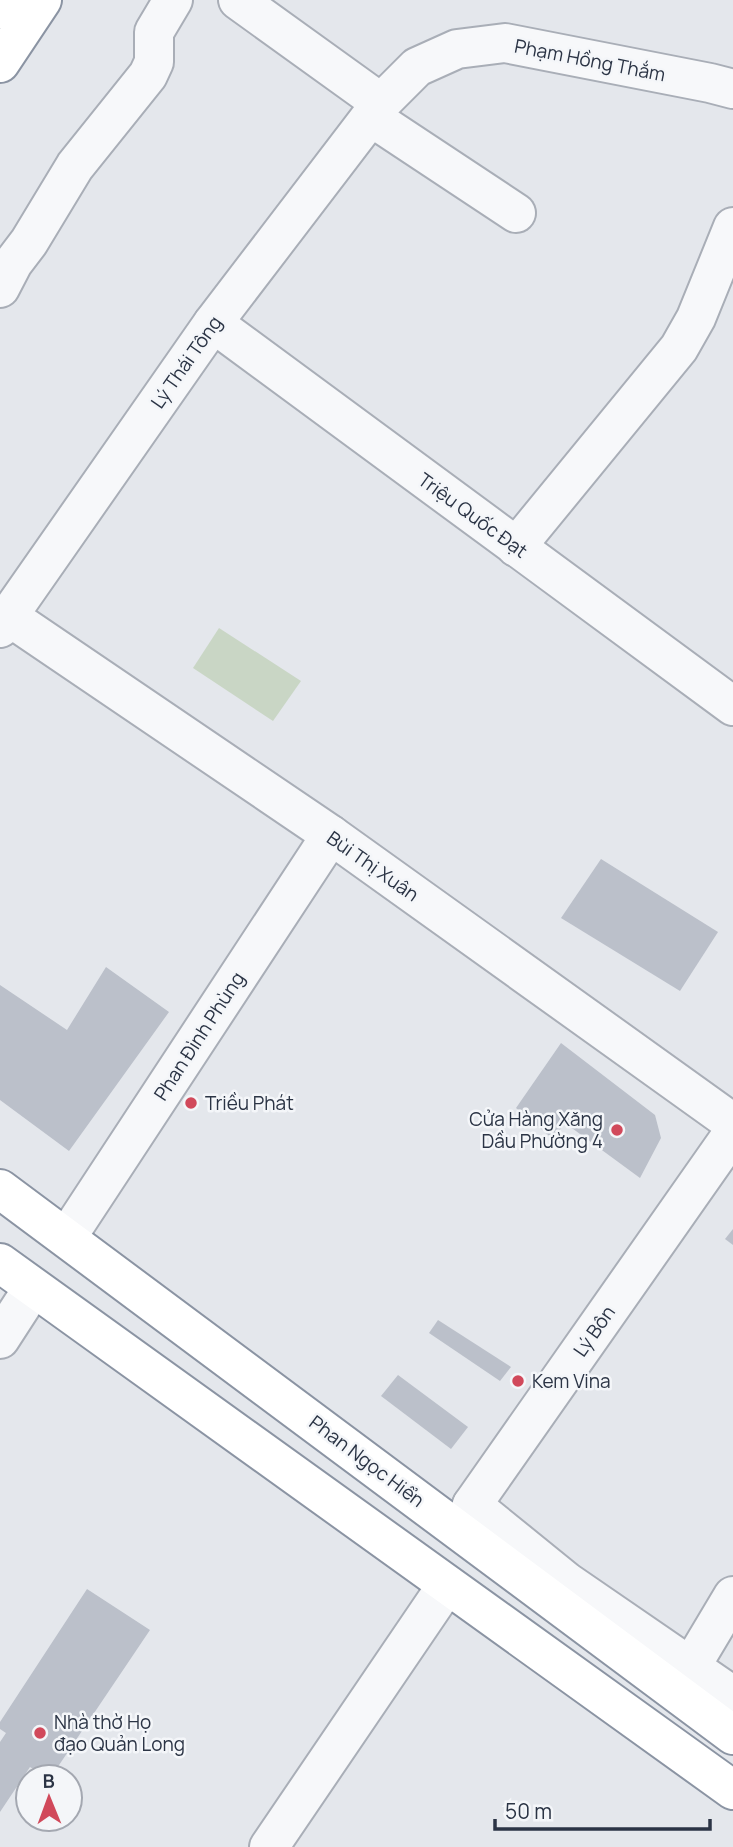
<svg xmlns="http://www.w3.org/2000/svg" width="733" height="1847" font-family="Manrope,sans-serif">
  <style>
    .green { fill: #c9d6c5 }
    .building { fill: #bbc0ca }
    .lines { fill: none; stroke-linecap: round; stroke-linejoin: round }
    .minor-casing { stroke: #a9aeb7; stroke-width: 42 }
    .highway-casing { stroke: #8b94a3; stroke-width: 42 }
    .minor { stroke: #f7f8fa; stroke-width: 38 }
    .highway { stroke: #fff; stroke-width: 38 }
    .poi-dot { fill: #d1495b; stroke: #f4f6f9; stroke-width: 2.5 }
    .labels { text-anchor: middle; dominant-baseline: central; stroke-width: 5; stroke-linejoin: round; paint-order: stroke }
    .street-label { font-size: 19px; fill: #2b3445; stroke: #f4f6f9 }
    .poi-label { font-size: 19px; fill: #2b3445; stroke: #f4f6f9; text-anchor: start }
  </style>
  <rect width="100%" height="100%" fill="#e4e7ec"/>
  <!-- green -->
  <path class="green" d="M219 628 301 681 273 721 193 668Z"/>
  <!-- building -->
  <g class="building">
    <path d="M601 859 718 932 680 991 561 918Z"/>
    <path d="M106 967 169 1012 69 1151 0 1100V985L67 1030Z"/>
    <path d="M561 1043 655 1115 661 1138 640 1178 565 1123 553 1139 516 1108Z"/>
    <path d="M733 1229V1245L725 1239Z"/>
    <path d="M438 1320 511 1367 500 1381 429 1333Z"/>
    <path d="M398 1375 468 1427 451 1449 381 1396Z"/>
    <path d="M87 1589 150 1630 51 1777H46L30 1767 0 1812V1742L6 1733 0 1729V1722Z"/>
  </g>
  <g class="lines">
    <!-- minor casing -->
    <g class="minor-casing">
      <g id="minor">
        <path d="M238 0 381 103"/>
        <path d="M371 117 516 213"/>
        <path d="M0 288 13 263 29 242 75 166 148 75 154 62V32L173 0"/>
        <path d="M213 323 733 706"/>
        <path d="M516 547 679 348 696 318 733 227"/>
        <path d="M8 616 331 835 733 1123"/>
        <path d="M0 628 213 323 381 103 417 67 457 49 505 43 710 83 733 89"/>
        <path d="M67 1237 331 835"/>
        <path d="M0 1339 33 1288"/>
        <path d="M472 1505 567 1582 733 1696"/>
        <path d="M462 1532 472 1505 733 1133"/>
        <path d="M690 1668 733 1596"/>
        <path d="M269 1847 447 1585"/>
      </g>
    </g>
    <!-- highway casing -->
    <g class="highway-casing">
      <g id="highway">
        <path d="M0 9 6 0"/>
        <path d="M0 63 42 0"/>
        <path d="M0 1189 733 1735"/>
        <path d="M0 1263 733 1790"/>
      </g>
    </g>
    <!-- minor -->
    <use href="#minor" class="minor"/>
    <!-- highway -->
    <use href="#highway" class="highway"/>
  </g>
  <!-- markers -->
  <g class="poi-dot">
    <circle cx="191" cy="1103" r="7"/>
    <circle cx="617" cy="1130" r="7"/>
    <circle cx="518" cy="1381" r="7"/>
    <circle cx="40" cy="1733" r="7"/>
  </g>
  <g class="labels">
    <!-- street labels -->
    <g class="street-label">
      <text transform="translate(590 60) rotate(11)">Phạm Hồng Thắm</text>
      <text transform="translate(186 362) rotate(-55)">Lý Thái Tông</text>
      <text transform="translate(473 515) rotate(36)">Triệu Quốc Đạt</text>
      <text transform="translate(373 866) rotate(35)">Bùi Thị Xuân</text>
      <text transform="translate(199 1036) rotate(-57)">Phan Đình Phùng</text>
      <text transform="translate(594 1331) rotate(-55)">Lý Bôn</text>
      <text transform="translate(367 1461) rotate(37)">Phan Ngọc Hiển</text>
    </g>
    <!-- poi labels -->
    <g class="poi-label">
      <text x="205" y="1103">Triều Phát</text>
      <text x="603" y="1119" text-anchor="end">Cửa Hàng Xăng<tspan x="603" dy="22">Dầu Phường 4</tspan></text>
      <text x="532" y="1381">Kem Vina</text>
      <text x="54" y="1722">Nhà thờ Họ<tspan x="54" dy="22">đạo Quản Long</tspan></text>
    </g>
  </g>
  <!-- north arrow -->
  <g transform="translate(49 1798) rotate(359)"><circle r="33" fill="#f4f6f9" stroke="#a4a8b1" stroke-width="2"/>
  <path d="M0-5L12 26L0 18L-12 26Z" fill="#d1495b"/>
  <text y="-10" font-size="19" font-weight="bold" text-anchor="middle" fill="#2b3445">B</text>
  </g>
  <!-- scale -->
  <path d="M495 1819v10h215v-10" fill="none" stroke="#2b3445" stroke-width="3.5"/>
  <text x="505" y="1819" font-size="21" fill="#2b3445" stroke="#f4f6f9" stroke-width="5" paint-order="stroke">50 m</text>
</svg>
